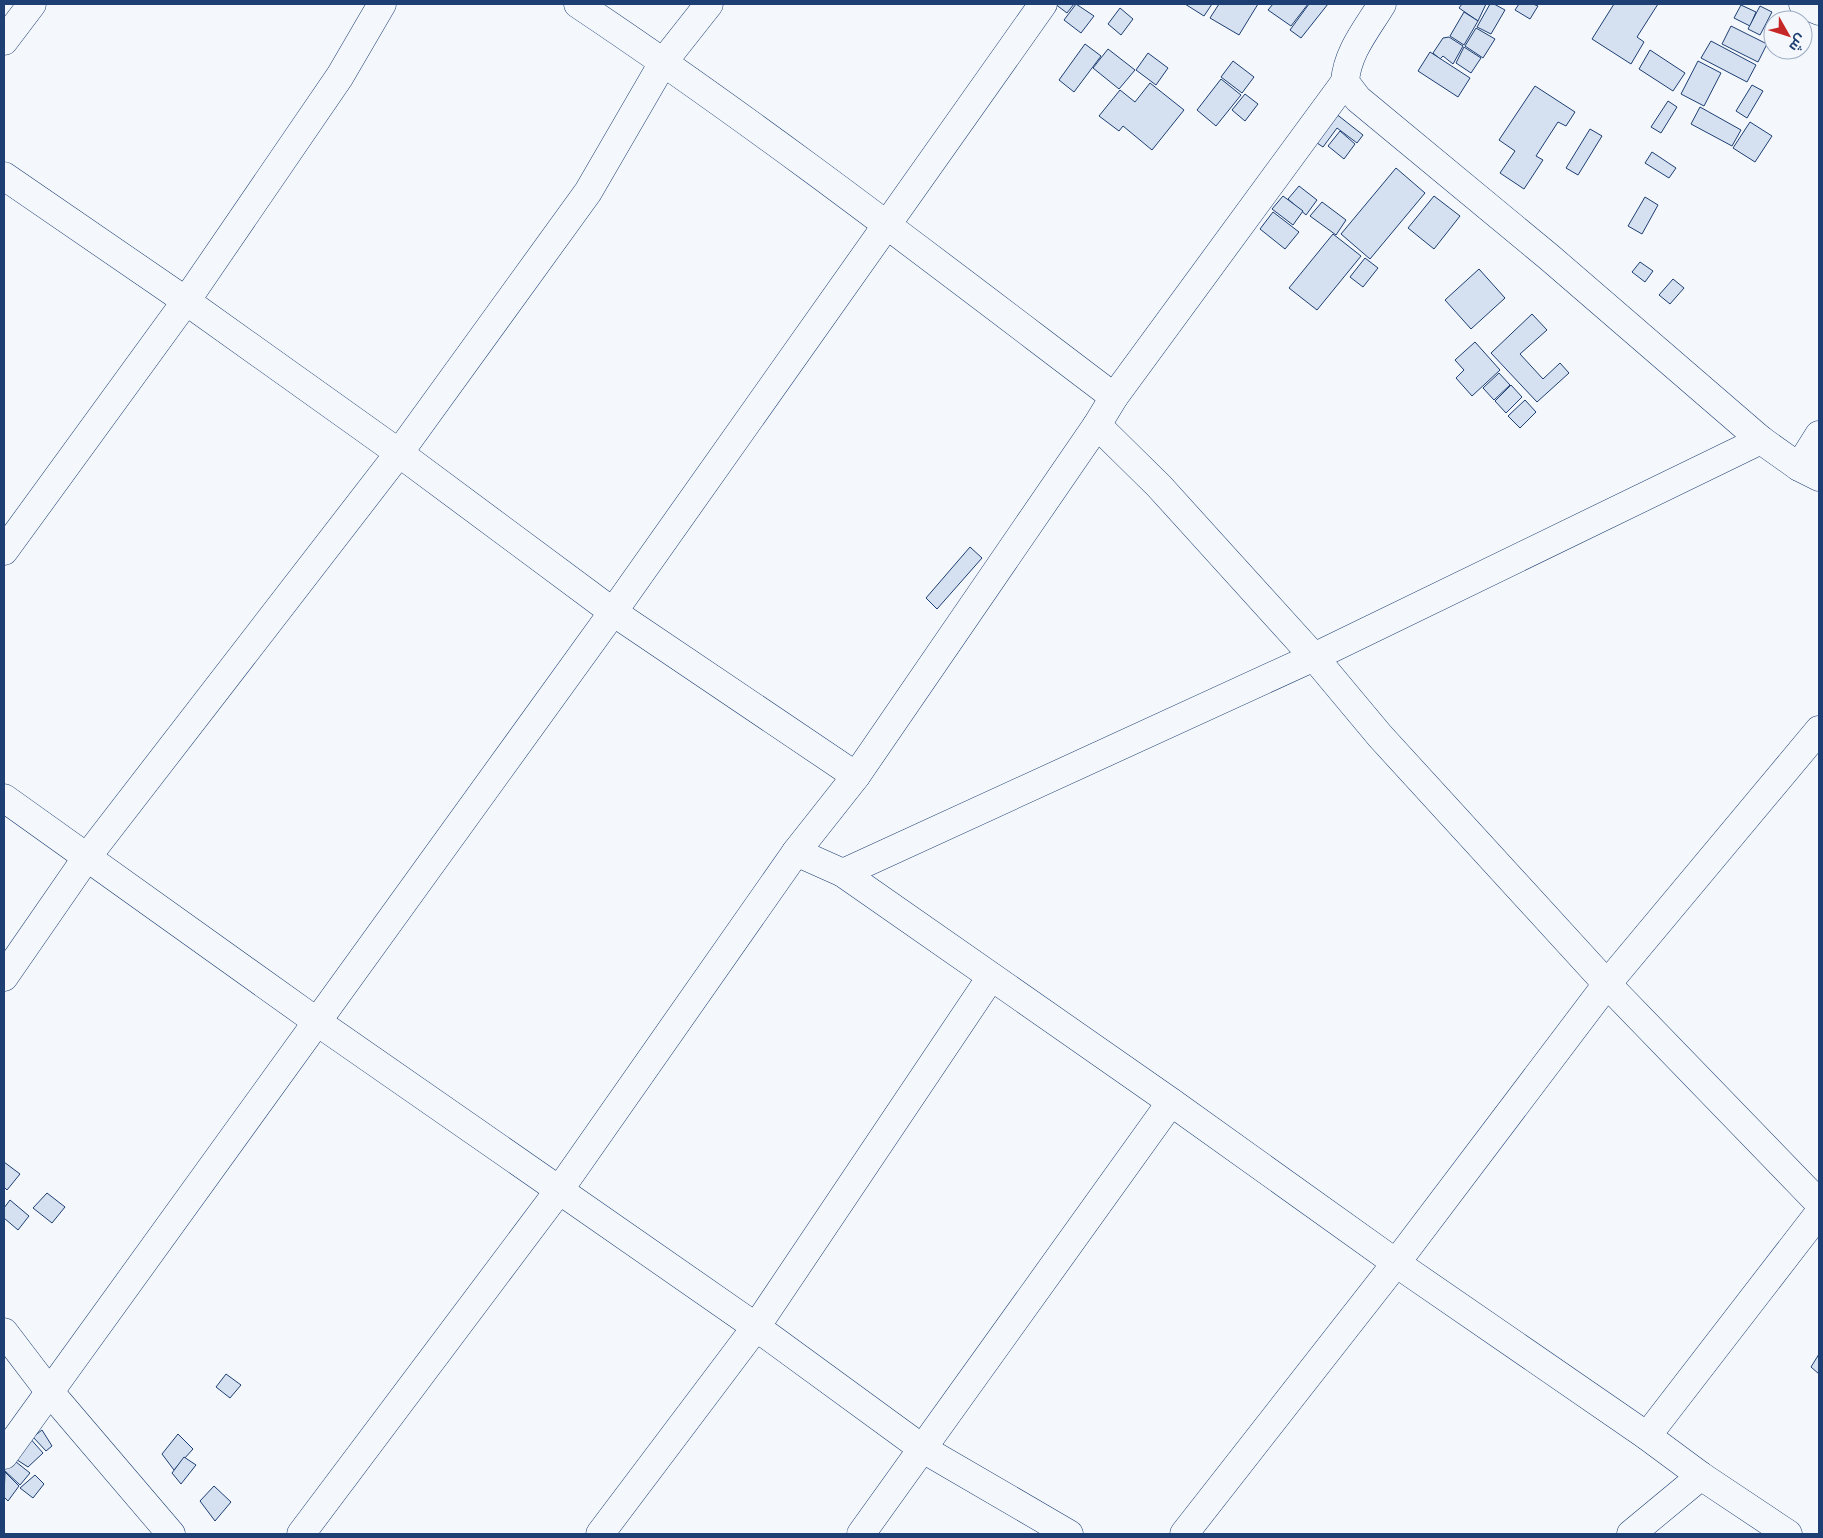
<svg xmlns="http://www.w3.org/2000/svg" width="1823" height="1538" font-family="Jost,Cairo,sans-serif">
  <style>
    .building { fill: #d5e0f0; stroke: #1d3f73 }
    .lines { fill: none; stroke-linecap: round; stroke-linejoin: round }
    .minor-casing { stroke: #1d3f73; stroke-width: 29 }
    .minor { stroke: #f4f7fb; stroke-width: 28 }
  </style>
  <rect width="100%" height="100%" fill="#f4f7fb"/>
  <!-- building -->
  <g class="building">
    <path d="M1055 4H1074L1067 13Z"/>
    <path d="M1076 4 1094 16 1081 33 1064 20Z"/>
    <path d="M1185 4H1212L1204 16Z"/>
    <path d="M1219 4H1258L1239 35 1210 18Z"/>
    <path d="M1273 4H1308L1291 26 1268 10Z"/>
    <path d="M1309 4H1328L1301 38 1290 30Z"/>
    <path d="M1462 4H1486L1478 21 1459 8Z"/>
    <path d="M1490 4H1494L1505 10 1491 34 1477 27Z"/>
    <path d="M1519 4H1533L1538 6 1530 19 1515 10Z"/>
    <path d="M1614 4H1658L1637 37 1644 42 1631 64 1592 39Z"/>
    <path d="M1741 5 1756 12 1750 26 1734 18Z"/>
    <path d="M1760 6 1772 12 1760 35 1748 29Z"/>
    <path d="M1120 8 1133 19 1121 35 1108 24Z"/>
    <path d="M1464 12 1478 21 1464 45 1450 36Z"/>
    <path d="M1731 26 1767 44 1758 62 1722 44Z"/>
    <path d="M1476 28 1495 39 1483 58 1465 46Z"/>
    <path d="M1449 37 1463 46 1453 64 1443 56 1440 59 1433 53 1443 38Z"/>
    <path d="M1711 41 1756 65 1747 82 1701 58Z"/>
    <path d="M1085 44 1101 56 1074 92 1059 80Z"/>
    <path d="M1464 47 1481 58 1471 73 1456 63Z"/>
    <path d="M1108 49 1135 70 1119 89 1093 68Z"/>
    <path d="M1650 50 1685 73 1673 91 1639 69Z"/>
    <path d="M1430 52 1470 78 1458 97 1418 71Z"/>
    <path d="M1148 53 1168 68 1156 85 1136 70Z"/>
    <path d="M1233 61 1254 77 1242 93 1221 77Z"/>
    <path d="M1698 61 1721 73 1704 106 1681 94Z"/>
    <path d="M1221 79 1241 95 1216 126 1197 110Z"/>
    <path d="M1150 83 1184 110 1152 150 1123 126 1119 131 1099 116 1120 90 1135 102Z"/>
    <path d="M1752 85 1763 91 1747 118 1736 111Z"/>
    <path d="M1535 86 1575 112 1566 126 1558 122 1536 156 1543 160 1524 189 1500 173 1515 151 1499 140Z"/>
    <path d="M1245 94 1258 104 1245 121 1232 110Z"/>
    <path d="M1668 101 1677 107 1661 133 1651 127Z"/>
    <path d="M1700 107 1741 130 1732 146 1691 124Z"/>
    <path d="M1335 113 1363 135 1357 143 1337 128 1323 147 1314 141Z"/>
    <path d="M1750 122 1772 136 1755 162 1733 148Z"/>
    <path d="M1590 129 1602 136 1578 175 1566 168Z"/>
    <path d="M1340 131 1355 144 1344 159 1328 146Z"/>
    <path d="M1652 152 1676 168 1669 178 1645 163Z"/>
    <path d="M1396 168 1425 193 1370 259 1341 234Z"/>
    <path d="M1299 186 1317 200 1306 215 1288 199Z"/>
    <path d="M1283 196 1303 211 1293 225 1272 209Z"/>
    <path d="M1434 196 1460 216 1434 249 1408 228Z"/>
    <path d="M1645 197 1658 205 1642 234 1628 226Z"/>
    <path d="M1322 202 1346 220 1336 235 1310 216Z"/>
    <path d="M1273 212 1299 232 1285 249 1260 229Z"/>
    <path d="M1333 234 1361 256 1317 310 1289 288Z"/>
    <path d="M1365 258 1378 268 1363 287 1350 277Z"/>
    <path d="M1640 262 1653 271 1645 282 1632 272Z"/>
    <path d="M1479 269 1505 298 1471 329 1445 300Z"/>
    <path d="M1673 279 1684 288 1670 304 1659 295Z"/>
    <path d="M1532 314 1547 330 1520 354 1543 379 1560 363 1569 373 1537 402 1491 353Z"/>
    <path d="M1475 342 1500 370 1472 396 1456 378 1464 370 1455 360Z"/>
    <path d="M1499 373 1510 385 1494 400 1483 388Z"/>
    <path d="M1511 385 1522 397 1506 413 1495 401Z"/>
    <path d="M1525 400 1536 412 1520 428 1508 416Z"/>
    <path d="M970 547 982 558 937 609 926 598Z"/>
    <path d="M4 1162 20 1174 7 1190 4 1187Z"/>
    <path d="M47 1193 65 1207 52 1223 33 1208Z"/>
    <path d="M10 1200 29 1216 18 1230 4 1218V1208Z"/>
    <path d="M1819 1354V1374L1811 1367Z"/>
    <path d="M226 1374 241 1385 230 1398 216 1387Z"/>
    <path d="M42 1430 52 1446 46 1451 33 1437Z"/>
    <path d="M178 1434 193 1449 174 1470 162 1454Z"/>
    <path d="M28 1436 43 1453 28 1467 11 1456Z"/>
    <path d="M184 1457 196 1465 181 1484 172 1473Z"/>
    <path d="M11 1458 30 1473 20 1485 4 1470Z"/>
    <path d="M5 1472 19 1486 8 1501 4 1497Z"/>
    <path d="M35 1475 44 1484 33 1498 20 1488Z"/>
    <path d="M214 1486 231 1502 215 1521 200 1501Z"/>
  </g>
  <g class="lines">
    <!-- minor casing -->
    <g class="minor-casing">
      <g id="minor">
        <path d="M578 4C762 127 937 263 1114 397"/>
        <path d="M1382 4C1367 29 1347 52 1345 82L1358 99 1549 257 1761 440 1799 467 1819 477"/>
        <path d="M1803 4 1819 11"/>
        <path d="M4 41 32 4"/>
        <path d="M4 176 186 301 399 453 613 612 856 776"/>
        <path d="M1097 425 1159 486 1314 657 1380 736 1607 984 1819 1203"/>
        <path d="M1799 467 1819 435"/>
        <path d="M4 551 186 301 340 76 382 4"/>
        <path d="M4 798 316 1021 756 1327 923 1449 1069 1534"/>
        <path d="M796 852 843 873 1171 1102 1396 1263 1647 1436 1701 1476 1788 1534"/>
        <path d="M843 873 1314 657 1761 440"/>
        <path d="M4 977 87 857 399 453 588 192 664 61 709 4"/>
        <path d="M4 1332 49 1391 171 1534"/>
        <path d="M1647 1436 1819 1213"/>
        <path d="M4 1455 613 612 1043 4"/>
        <path d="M301 1534 560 1189 796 852 856 776 1097 425 1114 397 1345 82"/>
        <path d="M600 1534 756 1327 991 977"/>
        <path d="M861 1534 1171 1102"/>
        <path d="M1184 1534 1396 1263 1607 984 1819 730"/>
        <path d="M1631 1534 1701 1476"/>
      </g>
    </g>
    <!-- minor -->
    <use href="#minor" class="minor"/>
  </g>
  <!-- border -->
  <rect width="1823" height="1538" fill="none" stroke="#1d3f73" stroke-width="10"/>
  <!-- north arrow -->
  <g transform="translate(1788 35) rotate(129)"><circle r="24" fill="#f4f7fb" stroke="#9eadc5"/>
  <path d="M0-4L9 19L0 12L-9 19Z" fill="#c62828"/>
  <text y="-8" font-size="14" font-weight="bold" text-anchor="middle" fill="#1d3f73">ش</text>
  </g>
</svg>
